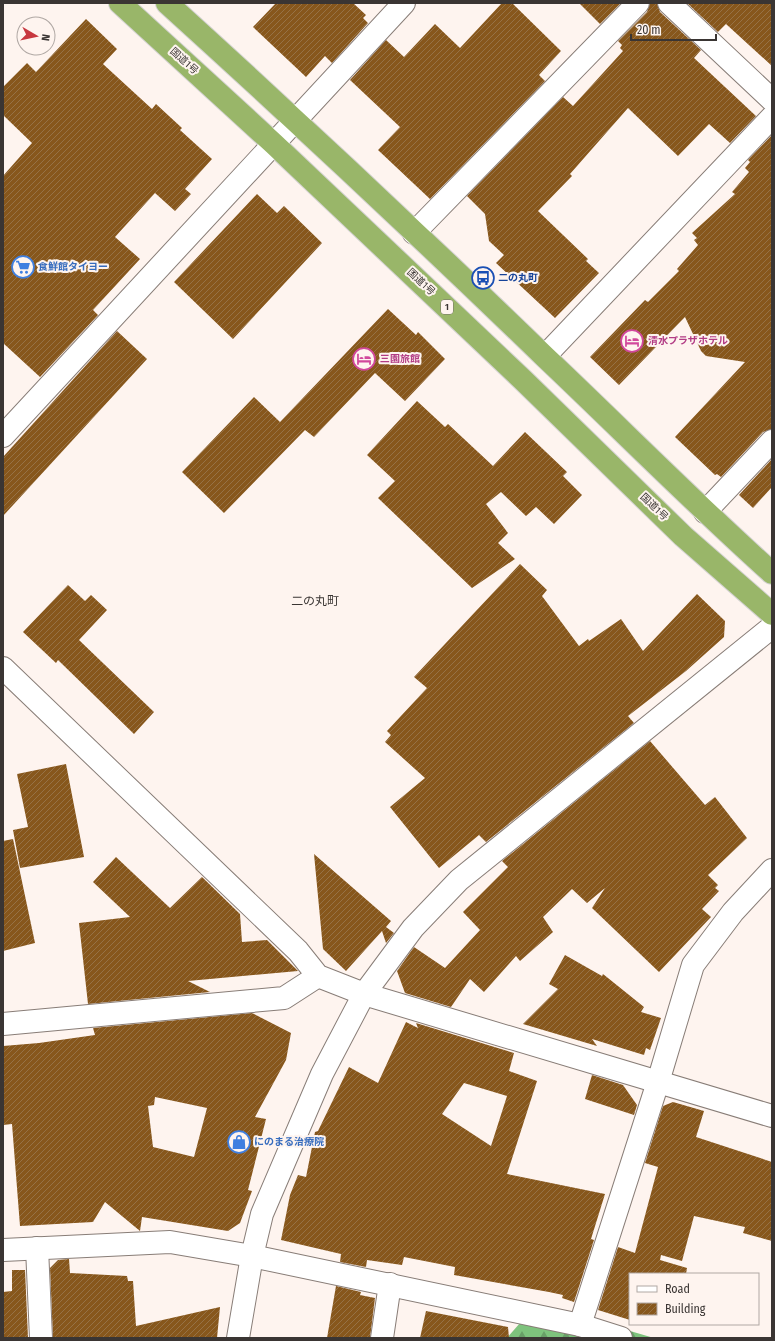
<svg xmlns="http://www.w3.org/2000/svg" width="775" height="1341" font-family="'Fira Sans Condensed','Noto Sans JP',sans-serif">
  <style>
    .forest { fill: url(#forest-firs) }
    .building { fill: url(#building-hatch); fill-rule: evenodd }
    .lines { fill: none; stroke-linecap: round; stroke-linejoin: round }
    .minor-casing { stroke: #887d77; stroke-width: 24 }
    .highway-casing { stroke: #d4d3d2; stroke-width: 24 }
    .minor { stroke: #fff; stroke-width: 22 }
    .highway { stroke: #99b669; stroke-width: 22 }
    .labels { text-anchor: middle; dominant-baseline: central; stroke-width: 4; stroke-linejoin: round; paint-order: stroke }
    .shield { fill: #fef4ef; stroke: #756e6b; stroke-width: 1 }
    .shield-label { font-size: 9px; font-weight: bold; fill: #3a3533 }
    .street-label { font-size: 10px; fill: #3a3533; stroke: #fef4ef }
    .shop-label { font-size: 10px; font-weight: bold; fill: #366cbe; stroke: #fef4ef; text-anchor: start }
    .transit-label { font-size: 10px; font-weight: bold; fill: #164399; stroke: #fef4ef; text-anchor: start }
    .hotel-label { font-size: 10px; font-weight: bold; fill: #b23c85; stroke: #fef4ef; text-anchor: start }
    .quarter-label { font-size: 12px; fill: #3a3533; stroke: #fef4ef }
  </style>
  <defs>
    <pattern id="forest-firs" width="22" height="20" patternUnits="userSpaceOnUse"><rect width="22" height="20" fill="#7ec37d"/><path d="M5 1l3.5 6h-7zM16 11l3.5 6h-7z" fill="#689f67"/></pattern>
    <pattern id="building-hatch" width="6" height="6" patternUnits="userSpaceOnUse"><rect width="6" height="6" fill="#87571c"/><path d="M-1 1l2-2M0 6l6-6M5 7l2-2" fill="none" stroke="#967246"/></pattern>
  </defs>
  <rect width="100%" height="100%" fill="#fef4ef"/>
  <!-- forest -->
  <path class="forest" d="M527 1315 596 1321 654 1338H507Z"/>
  <!-- building -->
  <g class="building">
    <path d="M276 3H353L366 15 363 18 368 23 332 63 325 56 306 77 253 27Z"/>
    <path d="M502 3H512L561 51 539 75 545 81 430 199 378 150 400 127 350 80 386 40 404 57 435 24 460 48Z"/>
    <path d="M579 3H621L600 24Z"/>
    <path d="M650 3H657L660 12 701 50 694 58 756 116 730 143 709 124 678 156 628 108 570 174 572 176 538 211 588 259 586 261 599 273 555 318 496 263 504 255 489 241 485 214 467 196 563 97 573 106 623 51 620 48 622 45 618 41 647 12Z"/>
    <path d="M687 3H772V66L726 24 718 32Z"/>
    <path d="M86 19 117 49 103 64 152 109 156 104 182 128 180 130 212 159 185 189 191 194 175 211 155 193 115 237 140 259 93 310 98 315 40 377 3 343V176L32 143 3 115V87L27 63 36 72Z"/>
    <path d="M772 135V429L763 432 721 477 717 474 715 475 675 437 745 362 706 356 701 351 685 317 619 385 590 357 645 300 648 302 679 271 677 269 698 245 694 240 697 238 692 233 735 194 732 192 749 172 745 168 750 162 748 160Z"/>
    <path d="M257 194 277 213 284 206 322 243 233 339 174 282Z"/>
    <path d="M388 309 416 335 418 332 445 359 405 401 375 373 314 437 305 430 224 513 182 472 254 397 280 422Z"/>
    <path d="M117 331 147 359 3 516V457Z"/>
    <path d="M417 401 445 427 448 424 493 466 525 432 567 472 563 476 582 495 554 524 536 507 526 516 501 492 486 504 508 533 498 543 515 559 472 588 378 498 395 481 367 455Z"/>
    <path d="M772 459V487L753 508 739 495Z"/>
    <path d="M520 564 547 590 542 596 579 646 588 639 589 641 621 619 643 651 697 594 725 621 724 637 686 671 628 716 634 723 486 842 479 835 439 868 390 807 425 778 385 742 391 735 387 731 427 688 414 677Z"/>
    <path d="M68 585 85 601 91 595 107 610 79 640 154 712 134 734 58 660 56 663 23 632Z"/>
    <path d="M650 741 705 805 715 797 747 838 708 875 718 885 715 888 719 891 702 909 711 917 659 972 592 908 605 888 587 903 572 889 543 917 553 932 520 961 516 956 484 992 470 979 451 1007 405 993 397 971 414 947 445 968 480 930 463 912 508 867 502 861Z"/>
    <path d="M66 764 84 857 20 868 13 830 28 827 17 774Z"/>
    <path d="M13 839 35 943 3 951V841Z"/>
    <path d="M314 854 391 921 386 927 394 933 386 943 382 931 346 971 323 949Z"/>
    <path d="M116 857 170 908 202 877 240 914 242 942 267 940 298 971 188 981 210 992 88 1004 79 923 130 917 93 882Z"/>
    <path d="M565 955 602 976 603 974 644 1007 641 1012 661 1018 650 1050 646 1048 644 1055 592 1039 597 1046 523 1024 558 989 549 984Z"/>
    <path d="M252 1013 291 1033 286 1060 255 1117 266 1119 248 1190 252 1191 240 1223 228 1231 142 1217 140 1231 105 1202 93 1222 20 1226 12 1124 3 1125V1046L39 1043 95 1035 93 1028ZM155 1097 207 1108 194 1157 153 1147 148 1106 154 1105Z"/>
    <path d="M406 1022 418 1028 416 1023 514 1053 509 1071 537 1081 507 1174 605 1194 591 1239 594 1240 574 1302 562 1298 563 1295 549 1292 454 1275 455 1267 404 1257 402 1265 367 1260 366 1267 340 1262 341 1254 281 1240 290 1195 298 1175 306 1177 315 1132 318 1131 349 1067 378 1083ZM464 1083 507 1096 491 1146 442 1114Z"/>
    <path d="M592 1075 623 1085 637 1105 634 1115 585 1099Z"/>
    <path d="M673 1102 704 1111 696 1137 772 1162V1241L743 1233 745 1227 694 1216 682 1261 661 1255 660 1260 687 1268 686 1274H630V1320L598 1310 618 1247 635 1253 658 1167 645 1163 663 1106Z"/>
    <path d="M69 1259 70 1273 127 1276 128 1281H133L136 1326 220 1307 217 1338H53L50 1268 58 1260Z"/>
    <path d="M12 1270H25L28 1338H3V1292L12 1291Z"/>
    <path d="M336 1286 361 1292 360 1295 375 1298 370 1338H327Z"/>
    <path d="M426 1311 508 1327 509 1338H420Z"/>
  </g>
  <g class="lines">
    <!-- minor casing -->
    <g class="minor-casing">
      <g id="minor">
        <path d="M669 3 772 100"/>
        <path d="M414 233 638 3"/>
        <path d="M545 356 772 117"/>
        <path d="M3 436 404 3"/>
        <path d="M705 512 772 441"/>
        <path d="M3 668 298 951 318 976 364 994 772 1116"/>
        <path d="M3 1024 284 998 318 976"/>
        <path d="M37 1248 41 1338"/>
        <path d="M3 1250 170 1242 252 1256 580 1325 621 1338"/>
        <path d="M580 1325 658 1082 693 965 733 912 772 870"/>
        <path d="M238 1338 252 1256 262 1214 322 1074 364 994 413 928 459 880 772 627"/>
        <path d="M382 1338 390 1284"/>
      </g>
    </g>
    <!-- highway casing -->
    <g class="highway-casing">
      <g id="highway">
        <path d="M120 3 274 144 523 380 683 536 772 614"/>
        <path d="M167 3C295 119 421 237 545 357 621 429 694 503 772 573"/>
      </g>
    </g>
    <!-- minor -->
    <use href="#minor" class="minor"/>
    <!-- highway -->
    <use href="#highway" class="highway"/>
  </g>
  <!-- icons -->
  <defs>
    <g id="supermarket-ring" transform="scale(1.15)"><circle r="9.5" fill="#fef4ef" stroke="#3f7fe0" stroke-width="1.5"/><path d="M-6-5.5h2.5l.6 2H6L4.5 2H-2.5L-4.4-4H-6ZM-1.5 3.2a1.3 1.3 0 1 0 .1 0ZM3 3.2a1.3 1.3 0 1 0 .1 0Z" fill="#3f7fe0"/></g>
    <g id="bus-ring" transform="scale(1.15)"><circle r="9.5" fill="#fef4ef" stroke="#1a4fb4" stroke-width="1.5"/><path d="M-5-6H5V4H4V6H2V4H-2V6H-4V4H-5ZM-3.5-4V0h7V-4ZM-3.5 1.2v1.5H-2V1.2ZM2 1.2v1.5H3.5V1.2Z" fill="#1a4fb4"/></g>
    <g id="hotel-ring" transform="scale(1.15)"><circle r="9.5" fill="#fef4ef" stroke="#d1479c" stroke-width="1.5"/><path d="M-6-4.5h1.5V1H6V5H4.5V3h-9V5H-6ZM-4 0a1.8 1.8 0 1 1 3.6 0ZM.5 0V-2.5h3Q6-2.5 6 0Z" fill="#d1479c"/></g>
    <g id="shop-ring" transform="scale(1.15)"><circle r="9.5" fill="#fef4ef" stroke="#3f7fe0" stroke-width="1.5"/><path d="M-5-2.5h2.3a2.7 3.5 0 0 1 5.4 0H5L5.5 6h-11ZM-1.5-2.5h3a1.5 2.3 0 0 0-3 0Z" fill="#3f7fe0"/></g>
  </defs>
  <g fill-rule="evenodd">
    <use href="#supermarket-ring" x="23" y="267"/>
    <use href="#bus-ring" x="483" y="278"/>
    <use href="#hotel-ring" x="632" y="341"/>
    <use href="#hotel-ring" x="364" y="359"/>
    <use href="#shop-ring" x="239" y="1142"/>
  </g>
  <g class="labels">
    <!-- shield labels -->
    <rect class="shield" x="441" y="300" width="12" height="14" rx="3"/>
    <g class="shield-label">
      <text x="447" y="307">1</text>
    </g>
    <!-- street labels -->
    <g class="street-label">
      <text transform="translate(184 61) rotate(42)">国道1号</text>
      <text transform="translate(421 282) rotate(43)">国道1号</text>
      <text transform="translate(654 507) rotate(44)">国道1号</text>
    </g>
    <!-- shop labels -->
    <g class="shop-label">
      <text x="38" y="267">食鮮館タイヨー</text>
      <text x="254" y="1142">にのまる治療院</text>
    </g>
    <!-- transit labels -->
    <g class="transit-label">
      <text x="498" y="278">二の丸町</text>
    </g>
    <!-- hotel labels -->
    <g class="hotel-label">
      <text x="648" y="341">清水プラザホテル</text>
      <text x="380" y="359">三園旅館</text>
    </g>
    <!-- quarter labels -->
    <g class="quarter-label">
      <text x="315" y="601">二の丸町</text>
    </g>
  </g>
  <!-- border -->
  <rect width="775" height="1341" fill="none" stroke="#3a3533" stroke-width="8"/>
  <!-- legend -->
  <rect x="629" y="1273" width="130" height="52" fill="#fef4ef" stroke="#b0a8a4"/>
  <rect x="637" y="1286" width="20" height="6" fill="#ffffff" stroke="#b0a8a4"/>
  <text x="665" y="1293" font-size="12" fill="#3a3533">Road</text>
  <rect x="637" y="1303" width="20" height="12" fill="url(#building-hatch)" stroke="#b0a8a4"/>
  <text x="665" y="1313" font-size="12" fill="#3a3533">Building</text>
  <!-- north arrow -->
  <g transform="translate(36 36) rotate(99)"><circle r="19" fill="#fef4ef" stroke="#b0a8a4"/>
  <path d="M0-3L7 15L0 10L-7 15Z" fill="#c7373f"/>
  <text y="-6" font-size="11" font-weight="bold" text-anchor="middle" fill="#3a3533">N</text>
  </g>
  <!-- scale -->
  <path d="M631 34v6h85v-6" fill="none" stroke="#3a3533" stroke-width="2"/>
  <text x="637" y="34" font-size="12" fill="#3a3533" stroke="#fef4ef" stroke-width="3" paint-order="stroke">20 m</text>
</svg>
